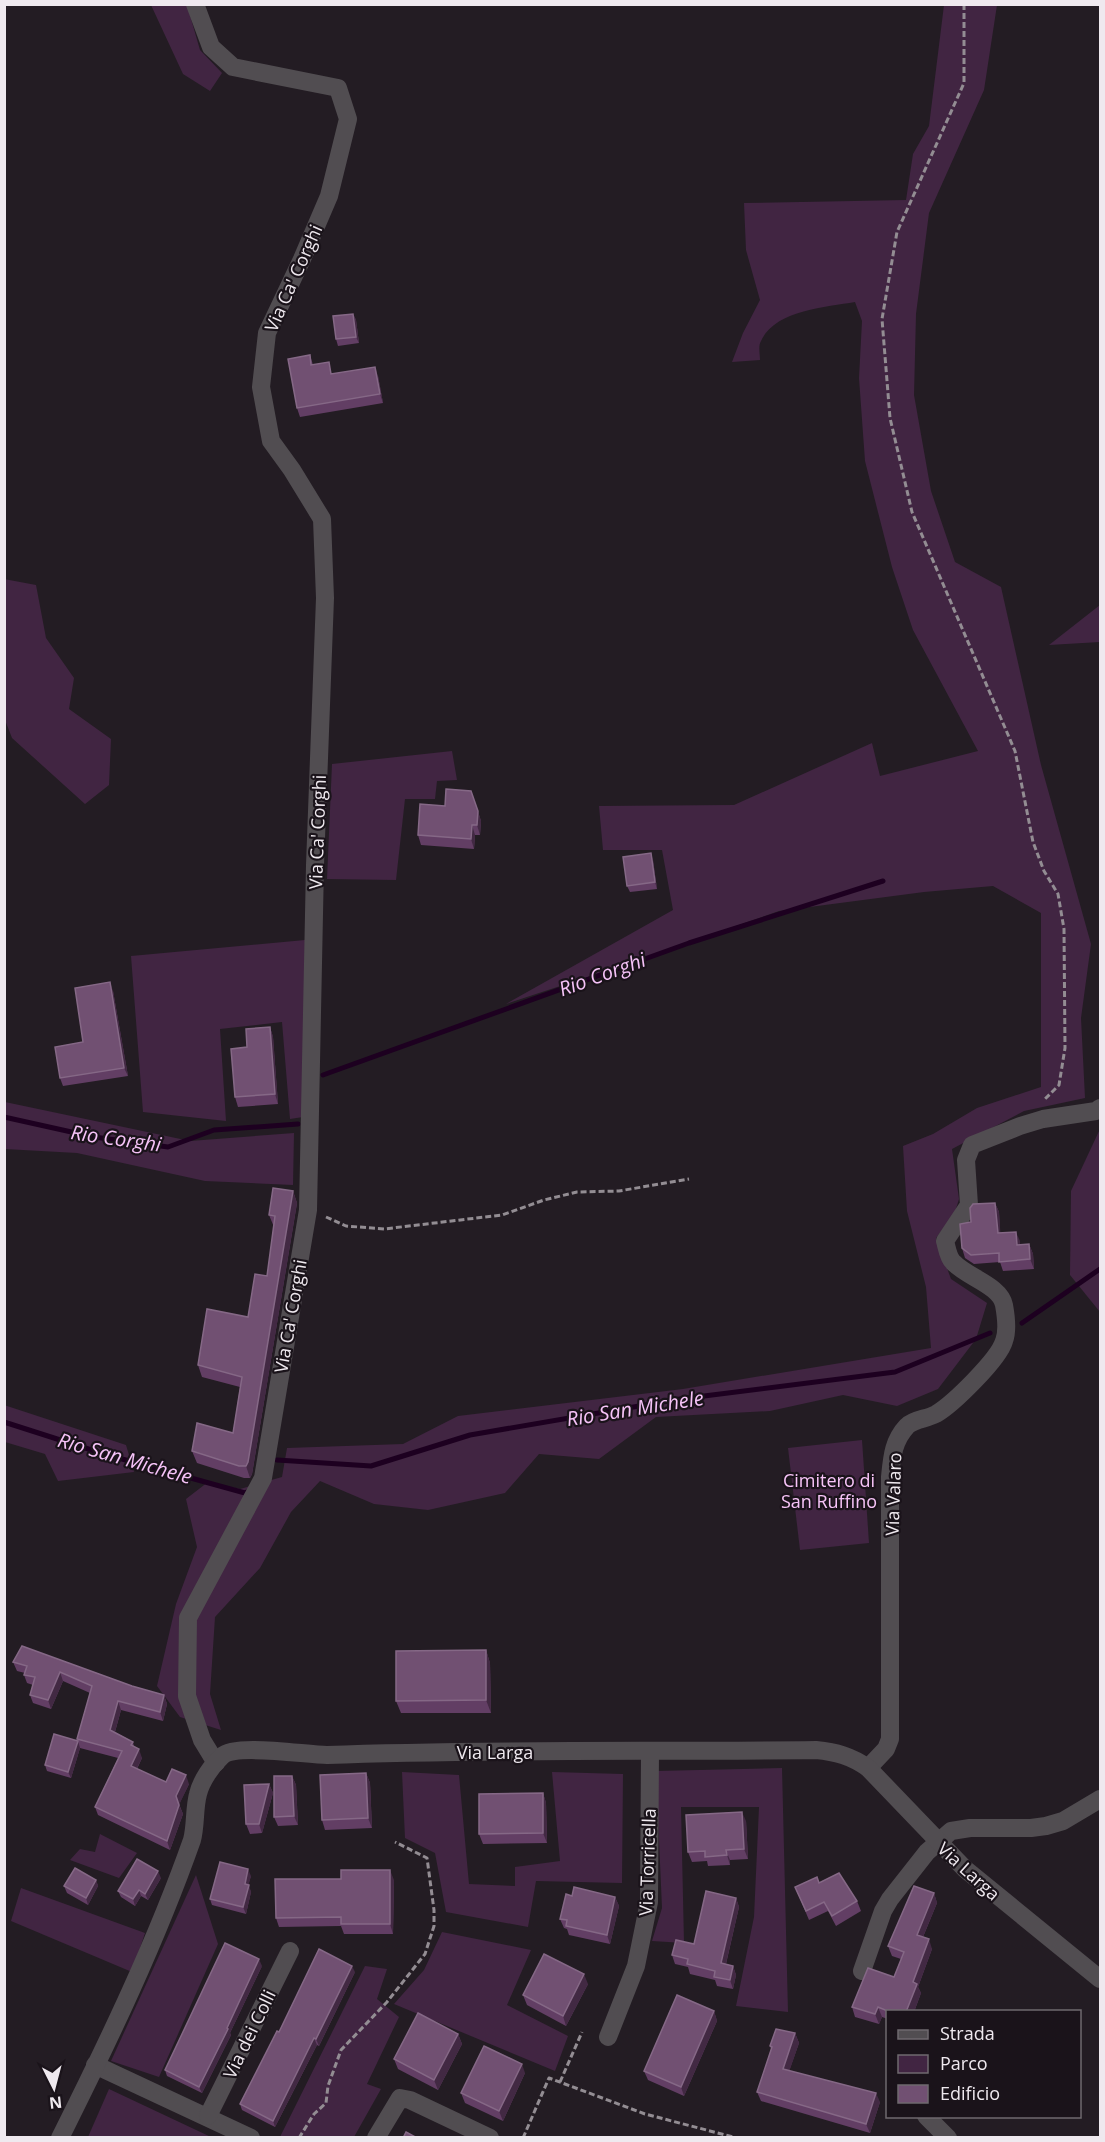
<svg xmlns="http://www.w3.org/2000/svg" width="1105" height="2142" font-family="'Open Sans',sans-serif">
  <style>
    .green { fill: #412542 }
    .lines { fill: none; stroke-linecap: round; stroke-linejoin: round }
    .stream { stroke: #1d0020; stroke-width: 5 }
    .path { stroke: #938d93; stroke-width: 3; stroke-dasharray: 6 3; stroke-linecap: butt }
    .street { stroke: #514d51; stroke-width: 18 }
    .wall { fill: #623e64 }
    .shaded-wall { fill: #422943 }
    .building { fill: #715072; stroke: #856886; stroke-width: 1.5 }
    .labels { text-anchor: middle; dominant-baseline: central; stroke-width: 4.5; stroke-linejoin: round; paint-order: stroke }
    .street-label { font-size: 18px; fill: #efe9ef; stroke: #1a131a }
    .park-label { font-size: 18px; fill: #f7c4f8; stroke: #1a131a }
    .water-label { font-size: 20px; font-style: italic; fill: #f6c3f8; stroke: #1a131a }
  </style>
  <rect width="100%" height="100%" fill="#231c23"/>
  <!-- green -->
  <g class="green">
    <path d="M151 5H187L200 50 222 73 210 91 183 74Z"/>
    <path d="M944 5H997L984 90 929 213 916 314 914 395 931 491 955 562 1001 587 1041 765 1091 944 1081 1018 1085 1098 1024 1111 952 1149 959 1199 954 1215 936 1238 951 1279 987 1303 976 1339 938 1389 897 1406 843 1395 770 1411 656 1417 599 1459 539 1454 505 1493 428 1510 374 1504 320 1481 291 1512 260 1568 215 1617 210 1694 221 1730 180 1717 157 1686 176 1604 197 1547 186 1499 208 1482 240 1489 282 1477 287 1448 403 1444 458 1416 683 1389 931 1348 926 1287 907 1211 903 1146 933 1134 977 1108 1041 1087V913L993 886 924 892 779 911 645 958 506 1004 673 910 662 850H603L599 806 734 805 872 743 880 776 978 751 913 630 892 567 865 461 859 378 862 321 855 302C826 307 775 310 761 341 758 346 760 354 760 360L732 362 743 333 760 300 746 250 744 203 906 200 913 154 929 126Z"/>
    <path d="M4 579 36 585 46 638 74 678 69 709 111 739 109 785 85 804 12 738 5 720Z"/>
    <path d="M1100 605V642L1049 645Z"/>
    <path d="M452 751 457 780 437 781 435 799H405L396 880 327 879 332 764Z"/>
    <path d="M305 940 303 1117 290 1119 282 1022 220 1029 226 1121 143 1112 131 956Z"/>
    <path d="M5 1102 190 1141 294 1133 293 1185 205 1181 77 1153 5 1149Z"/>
    <path d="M1100 1129V1312L1070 1275 1071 1191Z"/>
    <path d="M4 1405 126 1445 134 1472 58 1481 45 1454 5 1442Z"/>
    <path d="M862 1440 869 1543 800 1550 788 1448Z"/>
    <path d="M782 1768 788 2012 736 2006 754 1917 759 1807H681L684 1943 652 1941 662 1908 656 1771Z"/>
    <path d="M402 1772 459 1775 469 1884 515 1886V1867L560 1861 552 1772 623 1774 622 1883 536 1881 528 1927 446 1912 435 1853 405 1838Z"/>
    <path d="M100 1834 137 1853 119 1878 70 1860 80 1849 95 1852Z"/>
    <path d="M196 1875 218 1944 159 2077 111 2061Z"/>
    <path d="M21 1888 145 1933 132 1972 11 1921Z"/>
    <path d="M442 1932 531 1950 507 2005 568 2036 555 2071 394 2004 424 1970Z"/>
    <path d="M365 1966 387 1969 377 1999 399 2017 367 2084 381 2089 354 2137H280Z"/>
    <path d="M109 2089 211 2137H88Z"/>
  </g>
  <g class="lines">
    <!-- stream -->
    <g class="stream">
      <path d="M323 1075 689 943 883 881"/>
      <path d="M4 1117 94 1137 168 1147 214 1130 298 1124"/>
      <path d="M1022 1323 1100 1269"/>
      <path d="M4 1422 104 1454 245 1493 247 1492"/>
      <path d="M277 1460 371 1466 470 1435 680 1399 895 1372 990 1333"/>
    </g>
    <!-- path -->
    <g class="path">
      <path d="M964 4V83L897 232 882 319 890 418 912 512 1015 751 1033 842 1044 871 1058 894 1064 929 1065 1048 1059 1085 1044 1100"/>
      <path d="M326 1217 346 1226 384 1229 502 1215 544 1200 577 1192 619 1191 689 1179"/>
      <path d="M560 2082 582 2032"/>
      <path d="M299 2138 314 2114 326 2103 328 2086 341 2050 387 2002 425 1954 434 1926V1910L427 1858 395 1842"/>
      <path d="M523 2138 549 2078 645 2114 737 2138"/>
    </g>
    <!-- street -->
    <g class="street">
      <path d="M195 4 211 47 233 67 338 88 348 119 329 196 302 259 267 333 261 387 271 441 292 470 322 519 325 598 315 865 308 1210 263 1478 188 1618 187 1696 202 1740 216 1763"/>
      <path d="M868 1768 886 1749 890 1739V1477C892 1457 893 1441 907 1426 914 1419 927 1419 936 1414 953 1404 999 1359 1004 1341 1008 1331 1006 1316 1004 1305 1000 1285 966 1277 953 1262 948 1257 947 1248 945 1241L969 1205 966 1160 972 1145 1020 1126 1043 1119 1096 1111 1100 1108"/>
      <path d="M862 1971 883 1911 890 1899 927 1852 951 1831 970 1828H1031L1046 1826 1063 1821 1100 1799"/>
      <path d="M608 2037 636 1966 649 1902 650 1752"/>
      <path d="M95 2065 251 2138"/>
      <path d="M208 2116 290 1951"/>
      <path d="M926 2116 948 2138"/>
      <path d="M60 2138C109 2040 156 1942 192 1840 196 1825 194 1809 198 1794 201 1781 212 1765 222 1756 236 1743 306 1755 327 1755 490 1749 653 1752 816 1750 836 1752 851 1756 868 1768L965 1869 1100 1979"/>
      <path d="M376 2138 400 2098 410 2100 490 2138"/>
    </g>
  </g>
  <!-- wall -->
  <g class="wall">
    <path d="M353 314 356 320 359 343 338 346 336 339Z"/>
    <path d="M310 355 313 365 333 374 378 376 383 403 300 417 297 408Z"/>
    <path d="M471 791 481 821 480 835H475L474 849 421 845 418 835Z"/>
    <path d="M653 860 657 889 630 892 627 886Z"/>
    <path d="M113 991 128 1076 63 1086 60 1078 83 1042Z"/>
    <path d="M270 1027 273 1037 278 1104 238 1107 235 1097 247 1047Z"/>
    <path d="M293 1191 297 1203 252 1474 250 1478H244L197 1463 192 1451 233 1433 240 1387 202 1377 198 1365 248 1317 267 1276 274 1227 269 1215Z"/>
    <path d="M995 1203 999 1212 1000 1233 1020 1241V1245L1029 1244 1033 1254 1034 1269 1003 1271 1000 1262 974 1264 965 1258 962 1248 971 1222Z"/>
    <path d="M486 1650 490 1663 491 1713H401L396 1701Z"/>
    <path d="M13 1662 132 1686 164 1695 167 1704 163 1721 121 1710 115 1732 133 1742 134 1747 142 1758 137 1769 166 1782 189 1784 179 1804 183 1814 170 1850 98 1815 95 1807 118 1758 80 1748 71 1778 47 1771 45 1765 78 1741 77 1739 90 1693 63 1681 51 1709 33 1703 30 1695 33 1685 27 1683 24 1675 25 1673 17 1671Z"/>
    <path d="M366 1773 370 1783 372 1828 325 1830 322 1820Z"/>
    <path d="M292 1776 296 1785 298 1825 278 1826 274 1817Z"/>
    <path d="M269 1784 273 1793 262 1833 250 1834 246 1824Z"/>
    <path d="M543 1793 546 1803 547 1843 483 1844 479 1834Z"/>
    <path d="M746 1821 748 1859 730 1860V1865L708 1866 707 1861 692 1862 688 1852Z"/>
    <path d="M251 1876 248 1885 251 1892 246 1914 212 1905 210 1899Z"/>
    <path d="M161 1878 148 1900 141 1896 135 1906 121 1897 118 1891Z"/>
    <path d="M96 1880 98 1886 88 1905 67 1893 64 1886Z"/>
    <path d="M394 1880 393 1934H344L341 1926 279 1927 276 1918Z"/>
    <path d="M819 1883 857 1901 861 1911 836 1926 828 1911 809 1920 795 1887Z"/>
    <path d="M934 1893 937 1903 923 1937 932 1949 918 1987 921 1993 914 2012H888V2019L882 2017 879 2024 855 2017 852 2007 894 1977 901 1959 892 1956 888 1946Z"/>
    <path d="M572 1896 615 1897 619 1906 610 1944 569 1935 567 1929 564 1928 560 1919Z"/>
    <path d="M736 1898 739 1907 726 1964 733 1966 736 1975 733 1989 717 1986 715 1980 690 1974 688 1967 675 1964 672 1955 694 1944Z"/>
    <path d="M262 1966 230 2033 231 2035 202 2093 167 2076 165 2070Z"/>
    <path d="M355 1972 319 2046 317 2045 275 2127 242 2110 240 2104 279 2032Z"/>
    <path d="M588 1984 566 2026 527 2005 523 1995Z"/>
    <path d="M714 2011 717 2021 684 2096 648 2080 644 2071Z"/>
    <path d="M795 2033 799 2043 789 2071 880 2102 870 2133 761 2101 757 2092 771 2049 770 2046Z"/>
    <path d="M458 2034 462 2044 438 2090 398 2069 394 2059Z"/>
    <path d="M525 2073 503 2121 465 2103 461 2093Z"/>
  </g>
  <!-- shaded-wall -->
  <g class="shaded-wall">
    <path d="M353 314 356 320 359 343 356 337Z"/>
    <path d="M375 367 378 376 383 403 380 394Z"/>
    <path d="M478 811 481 821 480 835 477 825Z"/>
    <path d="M472 825 475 835 474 849 471 839Z"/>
    <path d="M651 853 653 860 657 889 655 882Z"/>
    <path d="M110 982 113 991 128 1076 124 1068Z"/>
    <path d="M270 1027 273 1037 278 1104 275 1094Z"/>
    <path d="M293 1191 297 1203 252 1474 250 1478 246 1466Z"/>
    <path d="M995 1203 999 1212 1001 1242 998 1233Z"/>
    <path d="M1016 1232 1020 1241 1021 1255 1017 1245Z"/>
    <path d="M1029 1244 1033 1254 1034 1269 1030 1259Z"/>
    <path d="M486 1650 490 1663 491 1713 486 1700Z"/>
    <path d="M60 1672 63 1681 51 1709 48 1700Z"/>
    <path d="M164 1695 167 1704 163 1721 160 1712Z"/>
    <path d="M118 1701 121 1710 113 1739 110 1730Z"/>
    <path d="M78 1741 80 1748 71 1778 68 1772Z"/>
    <path d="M139 1749 142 1758 134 1774 131 1766Z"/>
    <path d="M366 1773 370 1783 372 1828 368 1818Z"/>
    <path d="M186 1775 189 1784 179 1805 176 1796Z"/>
    <path d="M292 1776 296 1785 298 1825 294 1816Z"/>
    <path d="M269 1784 273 1793 262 1833 259 1824Z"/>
    <path d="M543 1793 546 1803 547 1843 543 1833Z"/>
    <path d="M179 1805 183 1814 170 1850 167 1841Z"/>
    <path d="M742 1812 746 1821 748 1859 744 1849Z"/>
    <path d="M726 1850 730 1860V1865L727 1855Z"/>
    <path d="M248 1869 251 1876 247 1891 245 1884Z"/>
    <path d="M390 1870 394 1880 393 1934 390 1924Z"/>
    <path d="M158 1871 161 1878 148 1900 145 1894Z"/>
    <path d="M96 1880 98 1886 88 1905 86 1898Z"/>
    <path d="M249 1885 251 1892 246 1914 243 1907Z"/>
    <path d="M139 1890 141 1896 135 1906 133 1899Z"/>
    <path d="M934 1893 937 1903 920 1944 917 1935Z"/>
    <path d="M615 1897 619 1906 610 1944 607 1935Z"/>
    <path d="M736 1898 739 1907 724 1972 721 1963Z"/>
    <path d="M929 1939 932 1949 918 1987 921 1993 914 2012H906L913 1982Z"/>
    <path d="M259 1959 262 1966 230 2033 231 2035 202 2093 199 2087Z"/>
    <path d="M352 1966 355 1972 319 2046 316 2039Z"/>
    <path d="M733 1966 736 1975 733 1989 730 1980Z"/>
    <path d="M584 1974 588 1984 566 2026 563 2016Z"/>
    <path d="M878 2007 882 2017 879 2024 875 2014Z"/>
    <path d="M714 2011 717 2021 684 2096 681 2087Z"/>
    <path d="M795 2033 799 2043 787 2078 783 2069Z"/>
    <path d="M458 2034 462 2044 438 2090 434 2080Z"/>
    <path d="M314 2038 317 2045 275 2127 273 2121Z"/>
    <path d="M522 2064 525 2073 503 2121 499 2111Z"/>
    <path d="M876 2093 880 2102 870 2133 866 2124Z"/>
  </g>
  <!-- building -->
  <g class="building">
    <path d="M353 314 356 337 336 339 333 316Z"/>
    <path d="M310 355 311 365 329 362 331 374 375 367 380 394 297 408 288 359Z"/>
    <path d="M446 789 471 791 478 811 477 825H472L471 839 418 835 420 804 445 806Z"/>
    <path d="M651 853 655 882 627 886 623 857Z"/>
    <path d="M110 982 124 1068 60 1078 55 1047 83 1042 75 988Z"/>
    <path d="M270 1027 275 1094 235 1097 231 1049 247 1047 246 1029Z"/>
    <path d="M273 1188 293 1191 248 1462 246 1466H239L192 1451 197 1423 233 1433 242 1377 198 1365 207 1309 248 1317 255 1274 267 1276 275 1216 269 1215Z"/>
    <path d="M995 1203 998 1233 1016 1232 1017 1245 1029 1244 1030 1259 999 1262V1253L971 1255 962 1248 960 1224 971 1222 970 1208 973 1204Z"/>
    <path d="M22 1646 132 1686 164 1695 160 1712 118 1701 110 1730 133 1742 131 1745 139 1749 131 1766 166 1782 172 1769 186 1775 176 1796 179 1805 167 1841 95 1807 122 1751 77 1739 92 1686 60 1672 48 1700 30 1695 35 1677 24 1675 27 1666 13 1662Z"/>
    <path d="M486 1650V1700L396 1701V1651Z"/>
    <path d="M54 1734 78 1741 68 1772 45 1765Z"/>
    <path d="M366 1773 368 1818 322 1820 320 1775Z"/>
    <path d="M274 1776H292L294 1816 274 1817Z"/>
    <path d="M269 1784 259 1824H246L244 1785Z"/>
    <path d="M543 1793V1833L479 1834V1794Z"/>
    <path d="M742 1812 744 1849 726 1850 727 1855 705 1857V1851L688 1852 686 1815Z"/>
    <path d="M137 1859 158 1871 145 1894 139 1890 133 1899 118 1891Z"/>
    <path d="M220 1862 248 1869 245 1884 249 1885 243 1907 210 1899Z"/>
    <path d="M75 1868 96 1880 86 1898 64 1886Z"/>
    <path d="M341 1870H390V1924H341V1917L276 1918 275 1879H341Z"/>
    <path d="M839 1873 857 1901 832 1916 824 1902 806 1911 795 1887 817 1877 819 1883Z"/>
    <path d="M914 1886 934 1893 917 1935 929 1939 913 1982 917 1984 906 2012H890L878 2007 875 2014 852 2007 868 1968 894 1977 904 1952 888 1946Z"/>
    <path d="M574 1887 615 1897 607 1935 566 1926 567 1920 560 1919 566 1894 572 1896Z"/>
    <path d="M706 1891 736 1898 721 1963 733 1966 730 1980 714 1977 715 1971 687 1964 688 1959 672 1955 676 1940 694 1944Z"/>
    <path d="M225 1943 259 1959 227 2028 228 2029 199 2087 165 2070Z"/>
    <path d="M319 1949 352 1966 316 2039 314 2038 273 2121 240 2104 277 2031 279 2032Z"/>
    <path d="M544 1954 584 1974 563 2016 523 1995Z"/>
    <path d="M677 1995 714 2011 681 2087 644 2071Z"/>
    <path d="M418 2013 458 2034 434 2080 394 2059Z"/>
    <path d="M776 2029 795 2033 783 2069 876 2093 866 2124 757 2092 772 2047 770 2046Z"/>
    <path d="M484 2046 522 2064 499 2111 461 2093Z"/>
    <path d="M406 2132 417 2138H403Z"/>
  </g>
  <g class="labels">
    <!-- street labels -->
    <g class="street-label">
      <text transform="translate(293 278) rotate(-66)">Via Ca' Corghi</text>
      <text transform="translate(317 832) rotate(-88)">Via Ca' Corghi</text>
      <text transform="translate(290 1316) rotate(-80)">Via Ca' Corghi</text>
      <text transform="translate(893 1494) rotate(-88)">Via Valaro</text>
      <text x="495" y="1752">Via Larga</text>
      <text transform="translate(647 1862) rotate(-88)">Via Torricella</text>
      <text transform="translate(969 1871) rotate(42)">Via Larga</text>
      <text transform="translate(249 2034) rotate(-64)">Via dei Colli</text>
    </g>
    <!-- park labels -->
    <g class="park-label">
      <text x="829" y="1480">Cimitero di<tspan x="829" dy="21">San Ruffino</tspan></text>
    </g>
    <!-- water labels -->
    <g class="water-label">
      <text transform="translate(602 974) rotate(-20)">Rio Corghi</text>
      <text transform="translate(116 1138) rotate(8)">Rio Corghi</text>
      <text transform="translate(635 1408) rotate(-9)">Rio San Michele</text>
      <text transform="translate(125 1458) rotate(16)">Rio San Michele</text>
    </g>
  </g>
  <!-- border -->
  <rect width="1105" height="2142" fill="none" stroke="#efe9ef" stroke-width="12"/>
  <!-- legend -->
  <rect x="886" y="2010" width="195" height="108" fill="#1a131a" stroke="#6f696f" stroke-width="1.5"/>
  <rect x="898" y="2030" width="30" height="9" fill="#514d51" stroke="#6f696f" stroke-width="1.5"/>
  <text x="940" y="2040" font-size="18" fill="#efe9ef">Strada</text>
  <rect x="898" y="2055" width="30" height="18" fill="#412542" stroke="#6f696f" stroke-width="1.5"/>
  <text x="940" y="2070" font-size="18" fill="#efe9ef">Parco</text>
  <rect x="898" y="2085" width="30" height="18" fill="#715072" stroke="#6f696f" stroke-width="1.5"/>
  <text x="940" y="2100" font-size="18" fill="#efe9ef">Edificio</text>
  <!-- north arrow -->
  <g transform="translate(54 2088) rotate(174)" stroke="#1a131a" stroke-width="4.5" paint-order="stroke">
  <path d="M0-4.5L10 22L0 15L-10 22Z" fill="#efe9ef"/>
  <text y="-9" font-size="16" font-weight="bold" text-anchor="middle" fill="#efe9ef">N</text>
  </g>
</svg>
